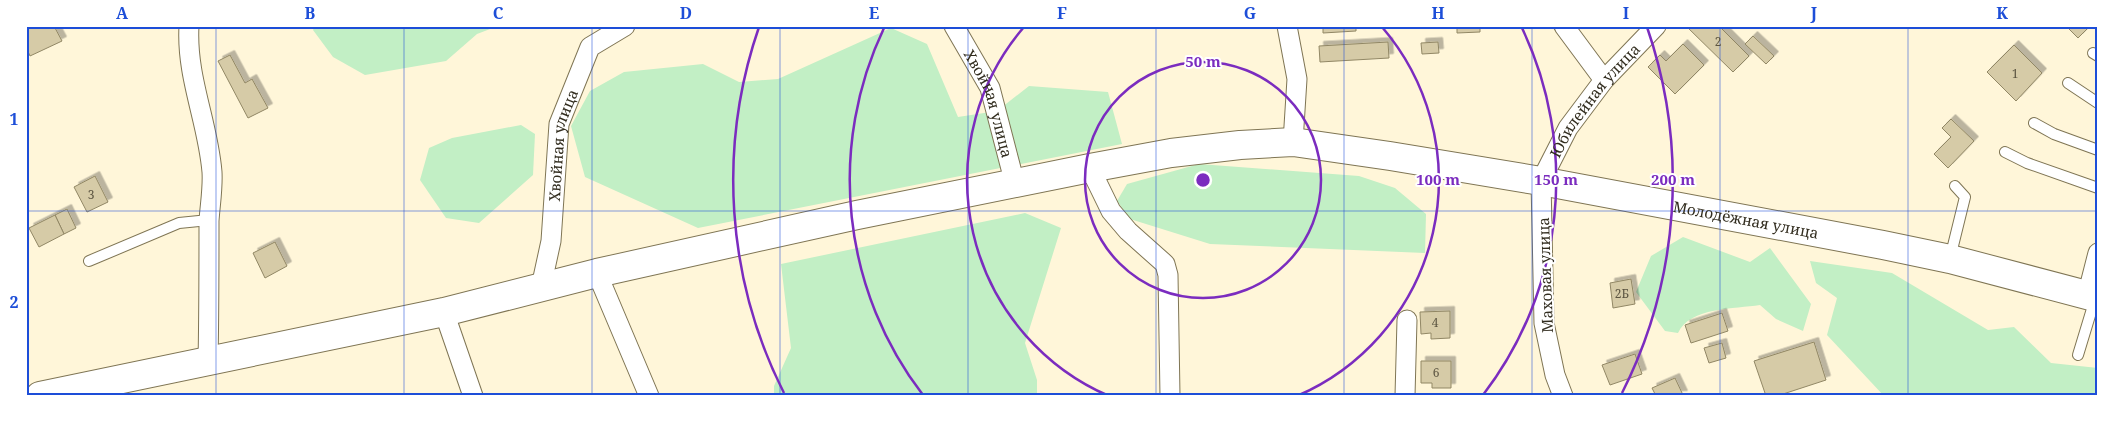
<svg xmlns="http://www.w3.org/2000/svg" width="2124" height="422" font-family="'Noto Serif',serif">
  <style>
    .green { fill: #c2efc5 }
    .building { fill: #d6cba7; stroke: #918765; filter: url(#shadow) }
    .lines { fill: none; stroke-linecap: round; stroke-linejoin: round }
    .lane-casing { stroke: #7f7554; stroke-width: 12 }
    .street-casing { stroke: #7f7554; stroke-width: 21 }
    .secondary-casing { stroke: #7f7554; stroke-width: 30 }
    .lane { stroke: #fff; stroke-width: 10 }
    .street { stroke: #fff; stroke-width: 19 }
    .secondary { stroke: #fff; stroke-width: 28 }
    .grid { fill: none; stroke: #1d4ed8; stroke-width: 1; stroke-opacity: 0.55 }
    .ring { fill: none; stroke: #7b2cbf; stroke-width: 2.5 }
    .labels { text-anchor: middle; dominant-baseline: central; stroke-width: 4; stroke-linejoin: round; paint-order: stroke }
    .number-label { font-size: 12px; fill: #5b5441 }
    .street-label { font-size: 15px; fill: #322d1f; stroke: #fff }
    .centre { fill: #7b2cbf; stroke: #fff; stroke-width: 2.5 }
    .ring-label { font-size: 15px; text-anchor: middle; font-weight: bold; fill: #7b2cbf; stroke: #fff; stroke-width: 4; stroke-linejoin: round; paint-order: stroke }
    .neatline { fill: none; stroke: #1d4ed8; stroke-width: 2 }
    .grid-label { font-size: 16px; text-anchor: middle; font-weight: bold; fill: #1d4ed8 }
  </style>
  <defs>
    <filter id="shadow"><feDropShadow dx="4.5" dy="-4.5" stdDeviation="0" flood-color="#0004"/></filter>
  </defs>
  <rect width="100%" height="100%" fill="#fff6d9"/>
  <!-- green -->
  <g class="green">
    <path d="M315 26H498L477 34 446 61 365 75 333 57 313 30Z"/>
    <path d="M891 28 927 44 958 117 997 111 1029 86 1108 92 1122 144 698 228 585 177 571 126 590 91 624 72 703 64 739 82 778 79Z"/>
    <path d="M521 125 535 134 533 175 479 223 446 218 420 180 429 148 452 138Z"/>
    <path d="M1199 164 1359 176 1395 188 1426 214 1425 253 1210 244 1130 219 1117 201 1127 184Z"/>
    <path d="M1025 213 1061 228 1025 343 1037 380V396H774V386L791 348 781 264Z"/>
    <path d="M1683 237 1750 262 1770 248 1811 304 1803 331 1776 319 1760 305C1735 309 1690 307 1678 333L1665 331 1636 292 1651 256Z"/>
    <path d="M1810 261 1892 273 1988 330 2014 327 2051 363 2098 368V396H1884L1827 335 1837 298 1816 283Z"/>
  </g>
  <!-- building -->
  <g class="building">
    <path d="M26 26H54L62 41 30 56 26 47Z"/>
    <path d="M1323 26H1356V31L1323 33Z"/>
    <path d="M1457 26H1480V32L1457 33Z"/>
    <path d="M1686 26H1719L1749 56 1733 72Z"/>
    <path d="M2066 26H2090L2078 38Z"/>
    <path d="M1753 36 1774 56 1766 64 1745 44Z"/>
    <path d="M1388 42 1389 58 1320 62 1319 46Z"/>
    <path d="M1438 42 1439 53 1422 54 1421 43Z"/>
    <path d="M1683 44 1704 65 1675 94 1648 67 1660 55 1666 61Z"/>
    <path d="M2014 45 2042 73 2016 101 1987 72Z"/>
    <path d="M230 55 245 83 252 79 268 108 248 118 218 61Z"/>
    <path d="M1951 119 1974 141 1948 168 1934 154 1951 137 1942 128Z"/>
    <path d="M95 176 108 202 87 212 74 187Z"/>
    <path d="M67 209 76 228 64 234 55 215Z"/>
    <path d="M55 215 64 234 39 247 29 228Z"/>
    <path d="M275 242 287 266 265 278 253 253Z"/>
    <path d="M1631 279 1635 304 1613 308 1610 283Z"/>
    <path d="M1450 311V338L1431 339V333L1421 334 1420 312Z"/>
    <path d="M1722 313 1728 331 1691 343 1685 325Z"/>
    <path d="M1814 342 1826 380 1777 396H1766L1754 361Z"/>
    <path d="M1722 343 1726 358 1709 363 1704 348Z"/>
    <path d="M1635 354 1642 374 1610 385 1602 365Z"/>
    <path d="M1421 361H1451V388H1432V383H1421Z"/>
    <path d="M1675 378 1683 395 1656 396 1652 388Z"/>
  </g>
  <g class="lines">
    <!-- lane casing -->
    <g class="lane-casing">
      <g id="lane">
        <path d="M2093 53 2098 56"/>
        <path d="M2068 83 2098 103"/>
        <path d="M2034 123 2054 134 2098 150"/>
        <path d="M2005 152 2027 163 2098 188"/>
        <path d="M1950 258 1965 197 1955 186"/>
        <path d="M89 261 179 223 209 220"/>
        <path d="M2078 355 2095 299"/>
      </g>
    </g>
    <!-- street casing -->
    <g class="street-casing">
      <g id="street">
        <path d="M189 26C186 77 208 122 212 172 213 188 210 205 209 221 209 268 209 315 208 362"/>
        <path id="s1" d="M954 26 990 88 1015 184"/>
        <path d="M1287 26 1297 79 1293 142"/>
        <path d="M1564 26 1604 80"/>
        <path d="M1090 168 1111 211 1128 231 1165 264 1168 275 1170 396"/>
        <path d="M597 273 649 396"/>
        <path id="s2" d="M541 287 551 241 559 124 590 47 625 26"/>
        <path d="M2087 296 2098 253"/>
        <path d="M444 312 473 396"/>
        <path d="M1405 396 1407 320"/>
        <path id="s3" d="M1563 396 1555 375 1544 323 1541 181 1568 128 1604 80 1656 26"/>
      </g>
    </g>
    <!-- secondary casing -->
    <g class="secondary-casing">
      <g id="secondary">
        <path id="s4" d="M40 396 444 312 597 273 857 215 1090 168 1171 153 1240 145 1293 142 1390 156 1541 181 1883 245 1950 259 2098 298"/>
      </g>
    </g>
    <!-- lane -->
    <use href="#lane" class="lane"/>
    <!-- street -->
    <use href="#street" class="street"/>
    <!-- secondary -->
    <use href="#secondary" class="secondary"/>
  </g>
  <!-- grid -->
  <path class="grid" d="M216 26V396M404 26V396M592 26V396M780 26V396M968 26V396M1156 26V396M1344 26V396M1532 26V396M1720 26V396M1908 26V396M26 211H2098"/>
  <!-- distance rings -->
  <g class="ring">
    <circle cx="1203" cy="180" r="118"/>
    <path d="M1109 396A235 235 0 0 1 1024 27M1382 27A235 235 0 0 1 1297 396"/>
    <path d="M923 395A353 353 0 0 1 884 28M1522 28A353 353 0 0 1 1483 395"/>
    <path d="M784 393A470 470 0 0 1 759 27M1647 27A470 470 0 0 1 1622 393"/>
  </g>
  <g class="labels">
    <!-- number labels -->
    <g class="number-label">
      <text x="1718" y="41">2</text>
      <text x="2015" y="73">1</text>
      <text x="91" y="194">3</text>
      <text x="1622" y="293">2Б</text>
      <text x="1435" y="322">4</text>
      <text x="1436" y="372">6</text>
    </g>
    <!-- street labels -->
    <g class="street-label">
      <text stroke="none"><textPath href="#s3" startOffset="315">Юбилейная улица</textPath></text>
      <text stroke="none"><textPath href="#s1" startOffset="86">Хвойная улица</textPath></text>
      <text stroke="none"><textPath href="#s2" startOffset="144">Хвойная улица</textPath></text>
      <text stroke="none"><textPath href="#s4" startOffset="1739">Молодёжная улица</textPath></text>
      <text transform="translate(1545 275) rotate(-92)">Маховая улица</text>
    </g>
  </g>
  <circle cx="1203" cy="180" r="8" class="centre"/>
  <g class="ring-label">
    <text x="1203" y="67">50 m</text>
    <text x="1438" y="185">100 m</text>
    <text x="1556" y="185">150 m</text>
    <text x="1673" y="185">200 m</text>
  </g>
  <!-- border -->
  <rect width="2124" height="422" fill="none" stroke="#ffffff" stroke-width="55"/>
  <rect x="28" y="28" width="2068" height="366" class="neatline"/>
  <g class="grid-label">
    <text x="122" y="19">A</text>
    <text x="310" y="19">B</text>
    <text x="498" y="19">C</text>
    <text x="686" y="19">D</text>
    <text x="874" y="19">E</text>
    <text x="1062" y="19">F</text>
    <text x="1250" y="19">G</text>
    <text x="1438" y="19">H</text>
    <text x="1626" y="19">I</text>
    <text x="1814" y="19">J</text>
    <text x="2002" y="19">K</text>
    <text x="14" y="125">1</text>
    <text x="14" y="308">2</text>
  </g>
</svg>
